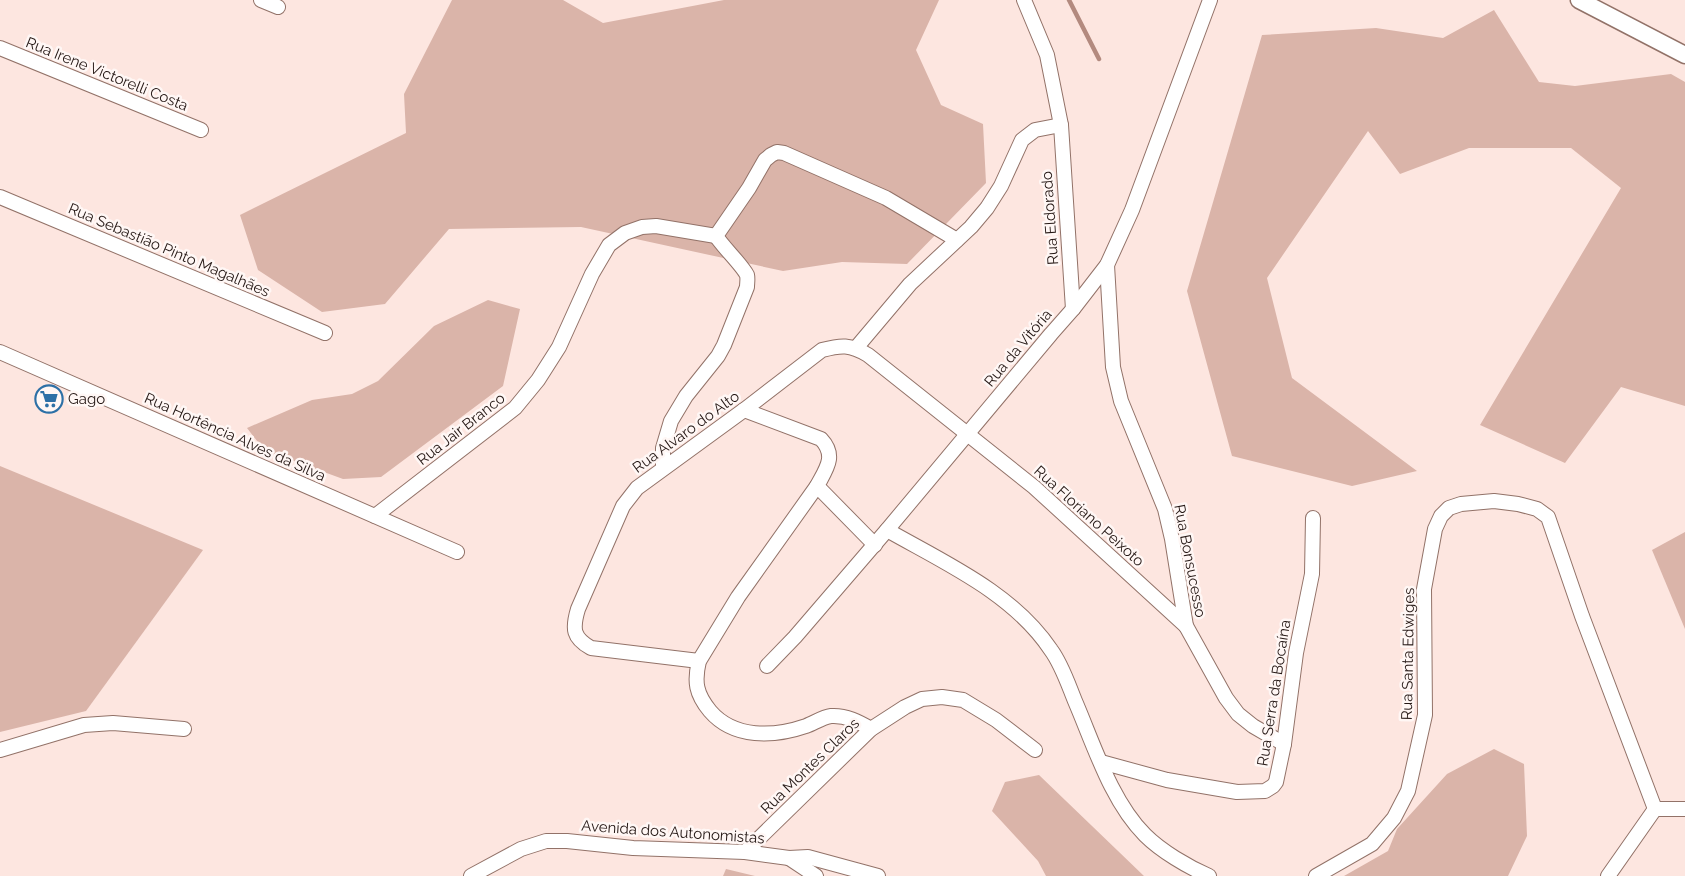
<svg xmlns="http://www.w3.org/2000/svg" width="1685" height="876" font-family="Raleway,sans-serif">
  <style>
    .green { fill: #dab4a9 }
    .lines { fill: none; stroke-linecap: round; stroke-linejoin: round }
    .stream { stroke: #b38a7f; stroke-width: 4.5 }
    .minor-casing { stroke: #927268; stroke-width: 16 }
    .tertiary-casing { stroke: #927268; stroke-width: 19 }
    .minor { stroke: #fff; stroke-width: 14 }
    .tertiary { stroke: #fff; stroke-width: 16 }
    .labels { text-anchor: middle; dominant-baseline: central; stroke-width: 5; stroke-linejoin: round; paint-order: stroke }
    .street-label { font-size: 15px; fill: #241714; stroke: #fff7f5 }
    .poi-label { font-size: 15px; fill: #241714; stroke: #fff7f5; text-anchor: start }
  </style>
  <rect width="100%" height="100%" fill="#fde6e0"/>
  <!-- green -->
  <g class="green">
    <path d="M452 0H563L603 23 724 0H939L916 50 941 105 983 124 986 183 907 264 842 262 783 271 581 227 449 229 385 304 322 312 258 270 240 215 406 133 404 94Z"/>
    <path d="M1494 10 1539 82 1575 86 1671 74 1685 82V406L1621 387 1565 463 1480 425 1621 188 1571 148H1469L1400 174 1368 131 1267 278 1292 378 1417 471 1352 486 1232 456 1187 291 1262 35 1376 28 1443 38Z"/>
    <path d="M488 300 520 309 503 386 381 477 343 479 264 450 247 428 312 400 352 394 378 381 434 326Z"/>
    <path d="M0 466 203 550 86 711 0 732Z"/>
    <path d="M1685 532V629L1652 550Z"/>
    <path d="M1494 749 1524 764 1527 836 1508 876H1344L1388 851 1397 829 1447 774Z"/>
    <path d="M1039 775 1144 876H1046L1038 861 992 811 1005 782Z"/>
    <path d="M726 869 755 876H723Z"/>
  </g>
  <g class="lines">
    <!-- stream -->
    <path class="stream" d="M1069 0 1099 59"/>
    <!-- minor casing -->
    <g class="minor-casing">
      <g id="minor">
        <path d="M261 0 278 7"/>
        <path d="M1024 0 1047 55 1061 125 1073 309"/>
        <path d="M0 48 201 130"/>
        <path d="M0 197 325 333"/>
        <path d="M1107 265 1113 367 1121 401 1165 509 1172 539 1186 626 1226 698 1238 714 1253 726 1284 744"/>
        <path d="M856 348 910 284 971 227 987 208 1001 186 1022 140 1035 130 1061 125"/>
        <path d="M0 352 457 552"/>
        <path d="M744 410 821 439C837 456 826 469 817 486L875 545"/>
        <path d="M663 468V448L671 421 686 396 718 356 724 345 747 287C747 283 748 279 747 275 742 265 723 247 716 236"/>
        <path d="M817 486 738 597 699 661C694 682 696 694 710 711 734 739 774 737 806 726 814 723 823 717 831 716 846 715 859 722 871 729"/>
        <path d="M375 516 515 408 538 380 559 347 592 274 609 245 625 233 642 227 656 226 716 236 749 188 765 160 771 155 777 152 784 153 886 198 957 240"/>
        <path d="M887 530C945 563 1013 593 1051 650 1062 665 1068 684 1075 701 1094 745 1111 801 1145 835 1161 851 1188 867 1209 876"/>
        <path d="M699 661 591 648C573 638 572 629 578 609L623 506 637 488 744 410 822 350C841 345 850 344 868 355L1034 487 1186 626"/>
        <path d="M767 666 795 637 887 530 1051 334 1073 309 1107 265 1132 210 1210 0"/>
        <path d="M0 750 84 725 113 723 184 729"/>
        <path d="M1101 762 1167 780 1237 792 1265 791 1273 786 1276 782 1284 744 1296 653 1312 574 1313 518"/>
        <path d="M1655 809H1685"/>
        <path d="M745 852 871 729 905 707 922 699 942 697 963 700 996 720 1035 750"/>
        <path d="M789 858 816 876"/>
        <path d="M471 876 521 849 546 841H567L633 848 745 852 789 858 808 857 878 876"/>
        <path d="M1316 876 1372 844 1394 818 1408 791 1425 715 1424 589 1435 529 1441 516 1449 508 1461 504 1494 501 1518 504 1537 509 1548 517 1582 616 1655 809"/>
        <path d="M1608 876 1655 809"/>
      </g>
    </g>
    <!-- tertiary casing -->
    <g class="tertiary-casing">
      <path id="tertiary" d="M1579 0 1685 55"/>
    </g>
    <!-- minor -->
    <use href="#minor" class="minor"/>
    <!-- tertiary -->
    <use href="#tertiary" class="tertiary"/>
  </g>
  <!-- icons -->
  <defs>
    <g id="supermarket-ring" transform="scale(1.4375)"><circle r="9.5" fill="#fff7f5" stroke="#2d70a6" stroke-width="1.5"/><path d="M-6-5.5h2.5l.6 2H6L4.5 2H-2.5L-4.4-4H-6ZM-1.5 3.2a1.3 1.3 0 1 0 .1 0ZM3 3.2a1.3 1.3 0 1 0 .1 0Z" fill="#2d70a6"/></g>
  </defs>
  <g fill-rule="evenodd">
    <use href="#supermarket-ring" x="49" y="399"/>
  </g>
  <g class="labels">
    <!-- street labels -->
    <g class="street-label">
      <text transform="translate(107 74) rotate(22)">Rua Irene Victorelli Costa</text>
      <text transform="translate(1050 218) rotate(-94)">Rua Eldorado</text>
      <text transform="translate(169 250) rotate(23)">Rua Sebastião Pinto Magalhães</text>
      <text transform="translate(1018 348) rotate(-50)">Rua da Vitória</text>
      <text transform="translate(461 429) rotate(-38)">Rua Jair Branco</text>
      <text transform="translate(686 432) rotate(-36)">Rua Alvaro do Alto</text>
      <text transform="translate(235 437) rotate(24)">Rua Hortência Alves da Silva</text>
      <text transform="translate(1089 516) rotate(42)">Rua Floriano Peixoto</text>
      <text transform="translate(1190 561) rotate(79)">Rua Bonsucesso</text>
      <text transform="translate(1408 654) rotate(-89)">Rua Santa Edwiges</text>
      <text transform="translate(1274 693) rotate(-81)">Rua Serra da Bocaína</text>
      <text transform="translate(810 766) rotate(-44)">Rua Montes Claros</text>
      <text transform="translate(673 832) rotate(4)">Avenida dos Autonomistas</text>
    </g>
    <!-- poi labels -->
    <g class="poi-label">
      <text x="68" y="399">Gago</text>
    </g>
  </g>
</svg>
